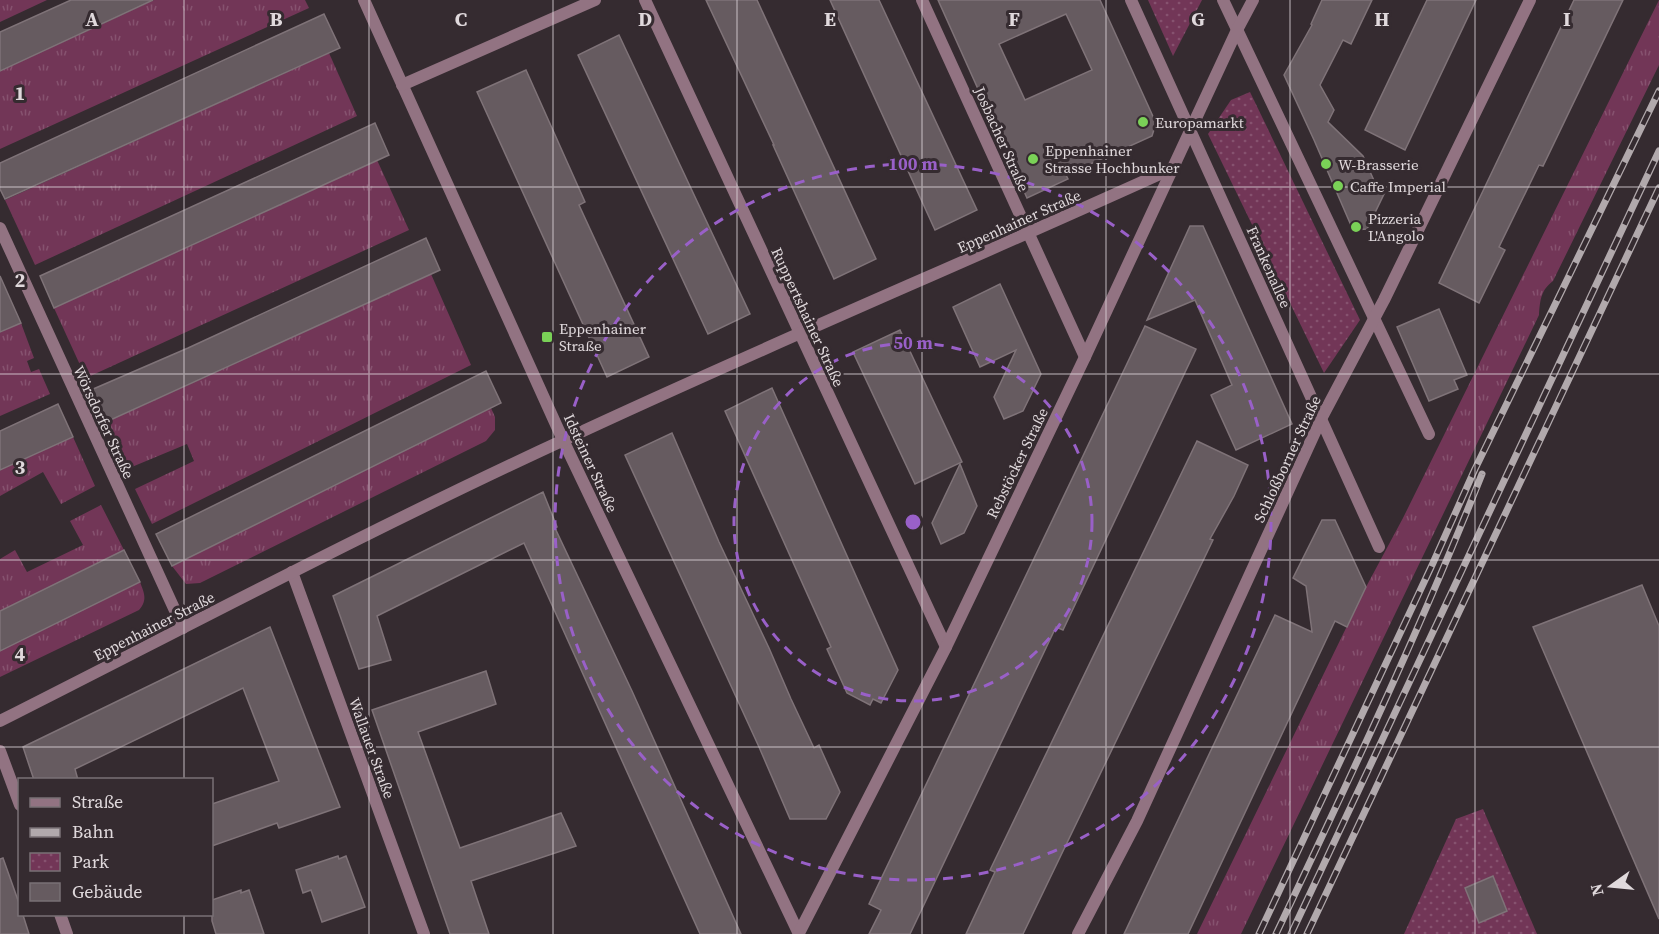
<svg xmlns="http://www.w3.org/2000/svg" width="1659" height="934" font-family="'Source Serif 4',serif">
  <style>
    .grass { fill: url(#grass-tufts) }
    .park { fill: url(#park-dots) }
    .building { fill: #665b60; stroke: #7f7378; stroke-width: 1.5; fill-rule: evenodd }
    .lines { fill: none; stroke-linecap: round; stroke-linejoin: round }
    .minor { stroke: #927382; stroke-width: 12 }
    .rail-casing { stroke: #b1a9ac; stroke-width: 7 }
    .rail { stroke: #352b30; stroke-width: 4.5; stroke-dasharray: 14; stroke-linecap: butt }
    .grid { fill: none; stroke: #e0d9dc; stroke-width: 1.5; stroke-opacity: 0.55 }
    .ring { fill: none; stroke: #9960c8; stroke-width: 3; stroke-dasharray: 10 8 }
    .poi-dot { fill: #7ad157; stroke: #352b30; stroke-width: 2 }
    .labels { text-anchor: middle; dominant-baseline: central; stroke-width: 6; stroke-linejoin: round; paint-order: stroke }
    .poi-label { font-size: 15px; fill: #e0d9dc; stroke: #352b30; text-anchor: start }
    .street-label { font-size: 15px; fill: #e0d9dc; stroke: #352b30 }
    .grid-label { font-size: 20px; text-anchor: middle; font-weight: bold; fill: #e0d9dc; stroke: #352b30; stroke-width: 6; stroke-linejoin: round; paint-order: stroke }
    .centre { fill: #9960c8; stroke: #352b30; stroke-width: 3 }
    .ring-label { font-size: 18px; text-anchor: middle; font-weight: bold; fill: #9960c8; stroke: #352b30; stroke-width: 6; stroke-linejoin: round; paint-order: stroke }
  </style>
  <defs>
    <pattern id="grass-tufts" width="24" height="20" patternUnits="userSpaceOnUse" patternTransform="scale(1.5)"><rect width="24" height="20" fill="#723657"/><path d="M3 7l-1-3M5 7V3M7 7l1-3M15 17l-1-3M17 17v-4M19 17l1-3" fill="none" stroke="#86526f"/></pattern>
    <pattern id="park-dots" width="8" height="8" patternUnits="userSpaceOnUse" patternTransform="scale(1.5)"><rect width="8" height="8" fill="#723657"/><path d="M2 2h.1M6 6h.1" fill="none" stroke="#86526f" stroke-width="1.8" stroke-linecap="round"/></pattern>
  </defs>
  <rect width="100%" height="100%" fill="#352b30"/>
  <!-- grass -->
  <g class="grass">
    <path d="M0 0H47L0 22Z"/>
    <path d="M154 0H305L309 8 0 149V71Z"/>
    <path d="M1659 0V65L1553 281C1541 290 1540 300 1539 315L1241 934H1197L1366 587 1403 518Z"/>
    <path d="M329 53 357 116 35 265 5 200Z"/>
    <path d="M377 160 409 230 86 378 54 308Z"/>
    <path d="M431 274 471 365 152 524 135 489 194 461 187 444 127 469 106 422Z"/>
    <path d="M21 323 34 358 27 361 31 372 39 369 50 394 0 416V332Z"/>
    <path d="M491 408 495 417V430L486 441 200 583 186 584 172 566Z"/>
    <path d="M73 437 95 486 61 504 43 472 0 496V470Z"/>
    <path d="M101 505 124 550 0 612V559L15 550 27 572 83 545 70 521Z"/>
    <path d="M140 582C144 593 148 600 139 610L0 677V651Z"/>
  </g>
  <!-- park -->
  <g class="park">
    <path d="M1148 0H1202L1173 56Z"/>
    <path d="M1250 92 1360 320 1324 373 1208 134 1231 100Z"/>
    <path d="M1483 809 1537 934H1404L1456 819Z"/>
  </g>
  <!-- building -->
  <g class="building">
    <path d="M71 0H153L0 71V32Z"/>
    <path d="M706 0H757L876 259 834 279 773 145H774Z"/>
    <path d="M830 0H879L977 210 935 230Z"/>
    <path d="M938 0H1100L1156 123 1152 136 1066 175 1068 179 1027 198ZM1066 14 1092 70 1025 100 999 44Z"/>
    <path d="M1322 0H1372L1351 44 1343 40 1320 85 1334 110 1328 122 1363 156 1376 185 1386 190 1367 229 1353 230 1314 140 1284 75 1312 25 1311 24Z"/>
    <path d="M1427 0H1476L1405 150 1365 130Z"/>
    <path d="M1574 0H1623L1543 166 1539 165 1499 247 1505 250 1479 303 1439 283Z"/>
    <path d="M324 14 340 48 5 199 0 189V163Z"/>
    <path d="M619 35 750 314 708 334 578 55Z"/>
    <path d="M526 70 585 202 579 205 649 357 607 377 477 92Z"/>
    <path d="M375 123 389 155 54 308 40 276Z"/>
    <path d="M1190 226H1203L1292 424 1236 450 1211 395 1232 385 1195 300 1147 320Z"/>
    <path d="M426 238 440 270 106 422 91 390 188 348Z"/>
    <path d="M0 276 21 323 0 332Z"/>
    <path d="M1000 284 1041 374 1023 411 1004 419 994 397 1016 350 980 367 953 307Z"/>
    <path d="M1439 309 1467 375 1454 380 1458 389 1429 401 1397 327Z"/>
    <path d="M1145 326 1196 349 1063 630 1056 627 910 934H869L881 910 869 904Z"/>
    <path d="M900 330 962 462 915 484 853 352Z"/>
    <path d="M486 371 501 403 172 566 156 534Z"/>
    <path d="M772 388 898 670 881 703 873 699 870 705 847 693 827 649 831 647 725 411Z"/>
    <path d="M58 404 73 437 0 470V431Z"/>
    <path d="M672 433 719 542 769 648 791 699 814 748 819 745 840 792 826 819H790L759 747 625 455Z"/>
    <path d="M1197 441 1248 465 1234 496 1210 539 1213 540 1023 934H966L995 872 990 870Z"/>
    <path d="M960 464 977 506 964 533 941 544 932 523Z"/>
    <path d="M543 492 557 527 555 528 632 691 741 934H700L524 543 377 616 391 660 359 669 333 596Z"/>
    <path d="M1322 520H1335L1366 587 1347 627 1335 621 1188 934H1124L1275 615 1312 632 1306 586 1293 578Z"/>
    <path d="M124 550 140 582 0 651V611Z"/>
    <path d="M1642 585 1659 626V919L1533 627Z"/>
    <path d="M270 627 340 807 279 828 277 823 212 846V804L279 781 243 688 75 769 78 780H34L23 747Z"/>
    <path d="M486 671 496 704 418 732 460 848 561 813 576 846 471 881 489 934H450L372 710Z"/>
    <path d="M338 856 339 859 346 856 365 907 322 922 311 890 303 893 296 870Z"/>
    <path d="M3 858 20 906V915H23L29 934H0V859Z"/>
    <path d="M1493 876 1507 911 1479 923 1465 888Z"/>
    <path d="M241 890V893L249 890 264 934H216L212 921V900Z"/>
  </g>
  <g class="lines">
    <!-- minor -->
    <g class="minor">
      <path d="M364 0 563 440 799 934"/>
      <path d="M645 0 946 647"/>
      <path d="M922 0 1085 357"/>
      <path d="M1131 0 1379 547"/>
      <path d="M1223 0 1429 434"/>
      <path d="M402 85 595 0"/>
      <path d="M0 228 183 628"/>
      <path d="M292 572 424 934"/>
      <path d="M0 721C188 626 375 527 566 439 767 345 971 260 1173 168"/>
      <path d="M0 751 20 805"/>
      <path d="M60 914 67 934"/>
      <path d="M799 933 946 647 1085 357 1237 30 1253 0"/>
      <path d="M1078 934 1137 821 1321 419 1384 300 1530 0"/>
    </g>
    <!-- rail casing -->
    <g class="rail-casing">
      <g id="rail">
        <path d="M1259 934 1433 563 1475 469 1659 91"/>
        <path d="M1276 934C1348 782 1420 630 1482 474"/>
        <path d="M1291 934 1659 151"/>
        <path d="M1307 934 1659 188"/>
      </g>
    </g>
    <!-- rail -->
    <use href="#rail" class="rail"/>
  </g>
  <!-- grid -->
  <path class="grid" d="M184 0V780M369 0V934M553 0V934M737 0V934M922 0V934M1106 0V934M1290 0V934M1475 0V934M0 187H1659M0 374H1659M0 560H1659M0 747H1659M184 914V934"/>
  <!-- distance rings -->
  <g class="ring">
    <circle cx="913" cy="522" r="179"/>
    <circle cx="913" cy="522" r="358"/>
  </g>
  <!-- markers -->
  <g class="poi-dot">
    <circle cx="1143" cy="122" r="6"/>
    <circle cx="1033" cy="159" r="6"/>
    <circle cx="1326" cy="164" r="6"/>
    <circle cx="1338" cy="186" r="6"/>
    <circle cx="1356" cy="227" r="6"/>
    <rect x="541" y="331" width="12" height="12" rx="3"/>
  </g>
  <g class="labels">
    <!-- poi labels -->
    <g class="poi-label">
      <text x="1155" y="122">Europamarkt</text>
      <text x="1045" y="150">Eppenhainer<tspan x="1045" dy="17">Strasse Hochbunker</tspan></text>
      <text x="1338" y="164">W-Brasserie</text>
      <text x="1350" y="186">Caffe Imperial</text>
      <text x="1368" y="218">Pizzeria<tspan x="1368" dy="17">L'Angolo</tspan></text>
      <text x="559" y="328">Eppenhainer<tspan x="559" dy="17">Straße</tspan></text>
    </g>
    <!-- street labels -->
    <g class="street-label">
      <text transform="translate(1002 139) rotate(66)">Josbacher Straße</text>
      <text transform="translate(1019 221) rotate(-24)">Eppenhainer Straße</text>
      <text transform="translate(1269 267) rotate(66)">Frankenallee</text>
      <text transform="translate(808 317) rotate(65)">Ruppertshainer Straße</text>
      <text transform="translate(104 422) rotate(65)">Wörsdorfer Straße</text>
      <text transform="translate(1287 459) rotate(-65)">Schloßborner Straße</text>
      <text transform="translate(591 463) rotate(65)">Idsteiner Straße</text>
      <text transform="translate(1017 463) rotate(-64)">Rebstöcker Straße</text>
      <text transform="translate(154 626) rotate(-27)">Eppenhainer Straße</text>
      <text transform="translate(372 748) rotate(70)">Wallauer Straße</text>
    </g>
  </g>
  <g class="grid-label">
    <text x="92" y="26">A</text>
    <text x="276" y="26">B</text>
    <text x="461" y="26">C</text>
    <text x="645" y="26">D</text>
    <text x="830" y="26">E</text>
    <text x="1014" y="26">F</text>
    <text x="1198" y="26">G</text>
    <text x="1382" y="26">H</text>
    <text x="1567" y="26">I</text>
    <text x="20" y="100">1</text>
    <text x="20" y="287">2</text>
    <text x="20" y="474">3</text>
    <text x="20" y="661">4</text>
  </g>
  <circle cx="913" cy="522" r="9" class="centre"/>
  <g class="ring-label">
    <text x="913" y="170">100 m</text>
    <text x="913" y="349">50 m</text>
  </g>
  <!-- legend -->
  <rect x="18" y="778" width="195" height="138" fill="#352b30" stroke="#797175" stroke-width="1.5"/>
  <rect x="30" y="798" width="30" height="9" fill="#927382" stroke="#797175" stroke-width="1.5"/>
  <text x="72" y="808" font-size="18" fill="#e0d9dc">Straße</text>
  <rect x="30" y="828" width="30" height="9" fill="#b1a9ac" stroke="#797175" stroke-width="1.5"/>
  <text x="72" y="838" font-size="18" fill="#e0d9dc">Bahn</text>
  <rect x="30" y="853" width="30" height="18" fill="url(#park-dots)" stroke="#797175" stroke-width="1.5"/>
  <text x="72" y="868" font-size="18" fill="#e0d9dc">Park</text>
  <rect x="30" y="883" width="30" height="18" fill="#665b60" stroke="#797175" stroke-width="1.5"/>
  <text x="72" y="898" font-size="18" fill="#e0d9dc">Gebäude</text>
  <!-- north arrow -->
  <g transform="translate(1611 886) rotate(255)" stroke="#352b30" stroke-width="4.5" paint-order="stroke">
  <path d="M0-4.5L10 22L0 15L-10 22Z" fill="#e0d9dc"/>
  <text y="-9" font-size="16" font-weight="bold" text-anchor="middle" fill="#e0d9dc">N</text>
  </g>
</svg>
